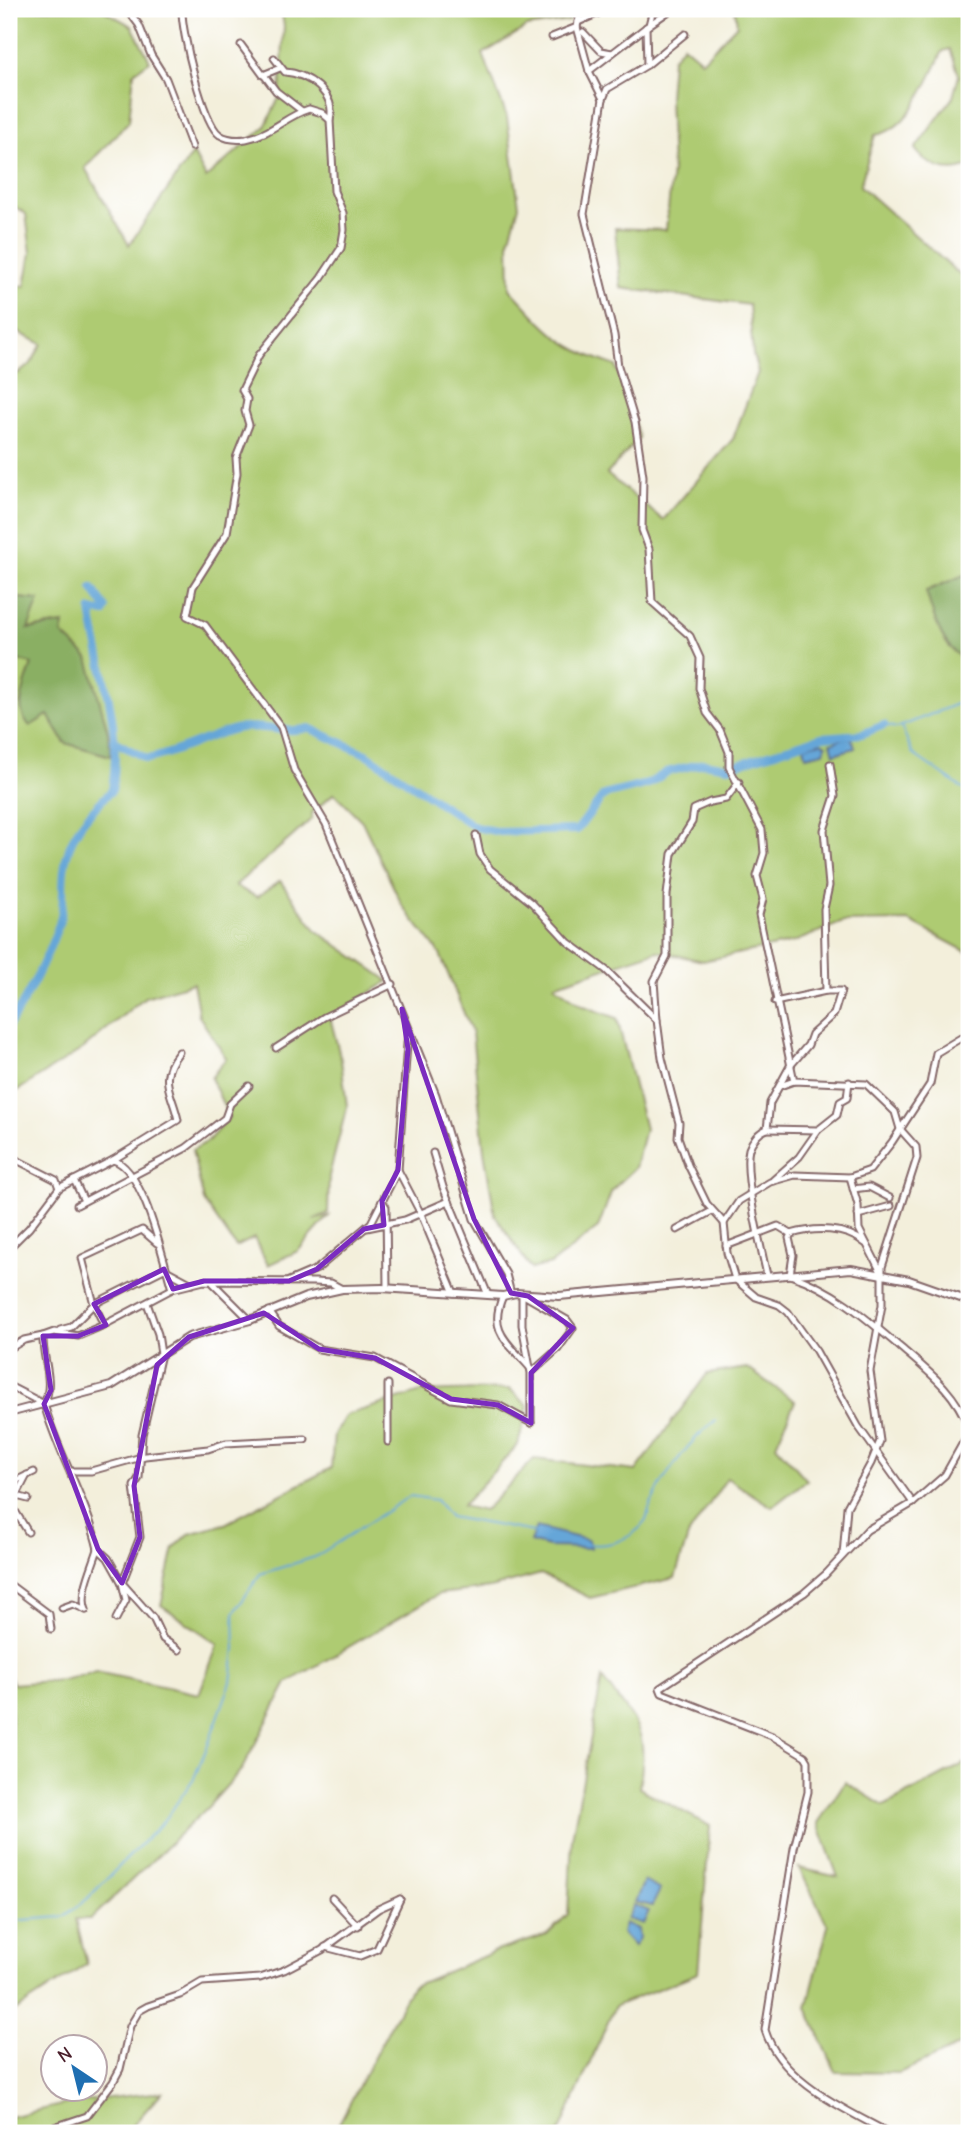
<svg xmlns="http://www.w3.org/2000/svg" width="978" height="2142" font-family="'Comic Neue',sans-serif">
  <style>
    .green { fill: #aecb72; stroke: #7c754e; stroke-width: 2 }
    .forest { fill: #8aaf64; stroke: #6a6748; stroke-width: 2 }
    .water { fill: #65a6d8; stroke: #586282; stroke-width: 2 }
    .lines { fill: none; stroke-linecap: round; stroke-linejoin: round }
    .stream { stroke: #65a6d8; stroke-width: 2 }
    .river { stroke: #65a6d8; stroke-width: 8 }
    .minor-casing { stroke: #856869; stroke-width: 9 }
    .tertiary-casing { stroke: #856869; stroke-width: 10 }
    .minor { stroke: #fff; stroke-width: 5 }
    .tertiary { stroke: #fff; stroke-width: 6 }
    .marked { fill: none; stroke: #7b2cbf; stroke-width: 5; stroke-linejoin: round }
  </style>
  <rect width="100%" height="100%" fill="#fff"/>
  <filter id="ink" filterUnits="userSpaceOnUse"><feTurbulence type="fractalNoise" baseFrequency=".0143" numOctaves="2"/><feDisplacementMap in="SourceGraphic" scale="14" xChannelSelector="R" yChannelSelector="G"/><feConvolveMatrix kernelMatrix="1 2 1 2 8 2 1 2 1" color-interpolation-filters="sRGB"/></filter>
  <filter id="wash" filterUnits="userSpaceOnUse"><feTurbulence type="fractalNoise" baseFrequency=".00686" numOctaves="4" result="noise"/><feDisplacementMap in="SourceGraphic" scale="28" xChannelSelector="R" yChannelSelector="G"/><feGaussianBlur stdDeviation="1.57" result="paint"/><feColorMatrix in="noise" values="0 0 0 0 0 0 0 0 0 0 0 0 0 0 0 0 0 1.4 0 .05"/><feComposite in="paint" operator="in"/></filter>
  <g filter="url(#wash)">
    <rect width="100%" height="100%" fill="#f3efdb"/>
    <!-- green -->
    <g class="green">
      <path d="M9 9H101L132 26 150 61 134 72 129 121 85 168 129 245 193 153 206 178 265 127 280 96 284 26 281 9H568L569 21 527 27 483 54 507 117 519 206 509 241 510 289C549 331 560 347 616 366L639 438 607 474 663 520 733 439 758 372 753 354 749 305 621 288 615 228 666 230 672 171 669 97 672 59 683 45 702 61 737 25 735 9H969V166C948 175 928 167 915 149L953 97 959 75 950 49 943 51C929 79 910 131 875 135L860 186 969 283V573L927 591 959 657 969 662V953L909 921 843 922 794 942 703 961 657 951 554 985 584 1006 617 1018 645 1129 635 1168 612 1190 598 1228 551 1264 531 1269 495 1215 484 1151 472 1033 440 954 402 905 362 821 334 793 312 813V818C288 843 260 862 235 886L257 897 280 881 317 931 389 981 330 1017 341 1060 347 1106 329 1176 328 1213 313 1220 329 1216 298 1251 268 1265 254 1238 236 1247 204 1201 192 1150 207 1142 229 1117 211 1078 226 1058 199 1016 193 983 145 997 84 1048 9 1096V658L32 664 20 704 42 717 48 715 65 743 110 756 88 658 62 634 64 624 27 629 38 600 9 597V370L17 374 30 365 42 344 9 328V285L25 286 31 253 26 214 9 203Z"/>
      <path d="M747 1368 795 1401 776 1445 807 1480 772 1507 727 1478 688 1536 675 1578 590 1598 541 1574 490 1588 439 1594 287 1683 242 1769 207 1808 91 1919H76L87 1964 9 2015V1813H14L9 1674 13 1684 62 1680 96 1672 199 1694 218 1644 161 1605 174 1548 189 1534 225 1524 331 1468 334 1434 346 1415 421 1392 510 1389 528 1406 518 1445 462 1506 484 1511 534 1459 636 1471 707 1374Z"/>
      <path d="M602 1678C636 1723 650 1729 639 1788L710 1826 698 1973 615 2006 559 2133H334L411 1987 496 1951 547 1935 568 1914 572 1838Z"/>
      <path d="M969 1761V2041L899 2073 836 2072 807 2008 828 1926 799 1868 838 1877 818 1823 845 1782 884 1806Z"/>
      <path d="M162 2092 126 2133H9V2117L74 2102Z"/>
    </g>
    <!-- forest -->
    <g class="forest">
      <path d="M969 573V662C942 650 934 618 926 591Z"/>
      <path d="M9 597 39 600 28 629 64 624 62 634 88 658 108 732 111 756 65 743 48 715 30 726C12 710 26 684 32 664L9 658Z"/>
      <path d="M9 1743 10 1744 14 1813H9Z"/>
    </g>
    <!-- water -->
    <g class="water">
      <path d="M844 738 852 739 855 748 834 754 831 743Z"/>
      <path d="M821 742 826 745 824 752 806 756 804 746Z"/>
      <path d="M536 1527 588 1540 590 1548 548 1547 530 1542Z"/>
      <path d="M644 1881 660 1890 652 1906 635 1902Z"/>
      <path d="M634 1905 649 1911 643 1924 627 1919Z"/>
      <path d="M625 1923 638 1929 639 1938 634 1946 622 1933Z"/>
    </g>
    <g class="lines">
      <!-- stream -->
      <g class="stream">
        <path d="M884 725 897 728 969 699"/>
        <path d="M901 726 913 754 969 793"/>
        <path d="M587 1544C608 1547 631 1540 645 1522 648 1517 648 1511 650 1506 662 1478 691 1438 716 1420"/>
        <path d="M9 1921 63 1917 86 1900 165 1820 194 1778 208 1745 231 1682 235 1648 234 1613 260 1574 315 1557 410 1496 436 1500 450 1517 534 1532"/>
      </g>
      <!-- river -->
      <g class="river">
        <path d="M114 741 147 759C178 753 204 737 235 729 261 723 285 735 309 728L368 755 475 827 500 832 577 830 604 795 648 784 667 772 703 763 729 767 821 737 862 734 884 725"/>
        <path d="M9 1025C28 996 47 958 59 924 65 906 62 889 64 871 68 834 87 815 112 790 123 728 100 670 91 610L104 613 106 608 92 588"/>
      </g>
    </g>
  </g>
  <g filter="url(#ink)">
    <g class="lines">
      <!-- minor casing -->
      <g class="minor-casing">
        <g id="minor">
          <path d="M127 9 139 25 151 55 166 79 192 147"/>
          <path d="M182 9C181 30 203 125 220 135 228 140 238 140 246 139 270 135 286 116 309 109L322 113 330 120 334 191 343 213 344 230 341 248 321 278 259 355 242 390 247 399 245 411 249 425 236 458 237 473 227 533 193 587 187 616 205 625 281 727 294 770 326 824 436 1095 474 1219 506 1274 511 1294"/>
          <path d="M581 9 577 27 589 71 603 99 584 214 614 335 618 366 635 422 643 476 642 530 649 549 652 602 690 636 700 658 699 688 707 713 720 730 729 752V767L762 830 764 853 757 876 763 899 759 915 794 1081"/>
          <path d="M578 22 608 9"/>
          <path d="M649 25 672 9"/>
          <path d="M646 27 647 65"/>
          <path d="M583 32 601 51 612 53"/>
          <path d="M552 37 577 27"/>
          <path d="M241 45 263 75 280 68"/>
          <path d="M274 58 285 72C307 73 337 94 330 120"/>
          <path d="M589 71 649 25 653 9"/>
          <path d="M264 75 276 91 302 111"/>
          <path d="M603 99 607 89 647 65 685 34"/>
          <path d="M9 258 10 237"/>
          <path d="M476 835 480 854 490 869 532 903 568 942 606 970 657 1020 662 1058 679 1123 678 1137 688 1165 707 1204 724 1223"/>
          <path d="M826 991 824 909 829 886 824 830 835 796 830 764"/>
          <path d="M657 1020 654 981 667 956V895L672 854 692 822 694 809 710 802 726 799 739 782"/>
          <path d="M276 1048 324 1017 393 984"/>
          <path d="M780 1086 794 1081 866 1084 895 1112 900 1129 916 1147 917 1158 882 1267V1305L870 1371 880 1441 871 1463 847 1507 843 1555"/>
          <path d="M767 1129 818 1130"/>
          <path d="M433 1153 443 1187 488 1295"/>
          <path d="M9 1156 56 1180 59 1188"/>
          <path d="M113 1160 178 1120C172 1091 157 1080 179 1052"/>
          <path d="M398 1170 421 1214 454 1293"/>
          <path d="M850 1177 858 1205 859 1229 881 1272"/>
          <path d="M74 1180 84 1201"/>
          <path d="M773 1180 799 1157 818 1130 837 1115 840 1102 847 1098 849 1082"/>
          <path d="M853 1189 869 1187 890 1198"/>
          <path d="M382 1201 386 1207 387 1288"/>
          <path d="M77 1205 186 1148 225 1118 230 1104 249 1086"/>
          <path d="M858 1215 891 1206"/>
          <path d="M367 1228 405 1220 449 1201"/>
          <path d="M677 1230 712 1211"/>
          <path d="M865 1243C845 1227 816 1227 791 1234L789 1238 793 1255 790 1275C835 1290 866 1318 901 1348 930 1373 955 1391 969 1428"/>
          <path d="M726 1246 778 1226 791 1234"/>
          <path d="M9 1248 29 1228 59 1188 113 1160C144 1168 163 1260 172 1289"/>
          <path d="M767 1275C761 1248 743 1174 749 1149 752 1140 759 1132 767 1129L770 1103 790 1066 808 1045 812 1034 834 1014 841 991H826L775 1002"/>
          <path d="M289 1281 317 1269 371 1223 398 1170 408 1030"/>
          <path d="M213 1283 250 1320"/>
          <path d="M503 1296C487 1332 509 1343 531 1369"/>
          <path d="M269 1311 279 1326 319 1349 375 1358 451 1399 498 1405 531 1423"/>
          <path d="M104 1325 172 1289 204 1281 315 1282 331 1283 342 1289"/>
          <path d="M60 1330 71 1327 94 1304 164 1269 192 1284"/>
          <path d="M9 1349 24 1340 43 1336"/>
          <path d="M9 1386 44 1404"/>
          <path d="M531 1423V1373L522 1325V1294L567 1320 573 1328 558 1349 531 1373"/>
          <path d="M388 1442V1384"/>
          <path d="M72 1471H91L145 1456 208 1449 226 1443 305 1439"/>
          <path d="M9 1481 13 1482 34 1472"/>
          <path d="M9 1494 28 1499"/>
          <path d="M9 1501 28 1532"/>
          <path d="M913 1503 858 1426 816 1351 788 1312 779 1305 756 1297 735 1279 727 1253 724 1223 739 1201 770 1182 795 1175 850 1177 870 1170 892 1142 930 1084 936 1053 969 1033"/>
          <path d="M9 1510 27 1475"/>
          <path d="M122 1583 108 1558 98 1549C86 1498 58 1454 44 1404 55 1381 42 1360 43 1336L54 1332 78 1336 104 1325 94 1304 82 1258 142 1230 157 1243"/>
          <path d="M122 1583 140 1537 134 1486 139 1478 142 1435 161 1354 158 1334 147 1303"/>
          <path d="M9 1584 49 1614 51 1629"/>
          <path d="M62 1608 73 1604 86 1610"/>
          <path d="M86 1610C79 1594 93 1566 98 1549"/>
          <path d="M116 1619 126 1600 122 1583 153 1618 163 1639 179 1650"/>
          <path d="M332 1898 358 1926"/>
          <path d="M325 1947 360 1956 377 1949 400 1899"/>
          <path d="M36 2133 87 2116 113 2082 120 2069 130 2026 139 2011 148 2006 180 1995 202 1982 260 1978 284 1970 322 1950 378 1909 400 1899"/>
          <path d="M889 2133C845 2109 781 2082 765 2030L794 1848 808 1792V1761L805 1756 772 1736 662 1693 660 1688 804 1593 826 1574 867 1530 913 1503 945 1475 969 1432"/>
        </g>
      </g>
      <!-- tertiary casing -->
      <g class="tertiary-casing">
        <path id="tertiary" d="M9 1413 111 1386 189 1337 250 1320 306 1297 342 1289 382 1288 503 1296 516 1293 559 1296 851 1269 909 1280 969 1301"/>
      </g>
      <!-- minor -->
      <use href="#minor" class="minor"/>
      <!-- tertiary -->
      <use href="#tertiary" class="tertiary"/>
    </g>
  </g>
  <!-- marked area -->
  <path class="marked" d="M402 1009 474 1219 511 1293 528 1296 573 1328 531 1373V1423L498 1405 451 1399 375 1358 319 1349 264 1313 189 1337 157 1365 134 1486 140 1537 122 1583 98 1549 44 1404 51 1390 43 1336H78L106 1325 94 1304 164 1269 173 1289 204 1281H289L317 1269 364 1229 384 1225 382 1201 398 1170 408 1049Z"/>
  <!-- margin -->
  <rect width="978" height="2142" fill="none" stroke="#fff" stroke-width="35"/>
  <!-- north arrow -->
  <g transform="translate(74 2068) rotate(325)"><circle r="33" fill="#ffffff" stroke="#b7a5aa" stroke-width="2"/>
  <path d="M0-5L12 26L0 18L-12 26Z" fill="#1f6fb2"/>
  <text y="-10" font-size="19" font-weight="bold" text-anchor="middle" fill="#4a1f2b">N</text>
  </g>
</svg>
